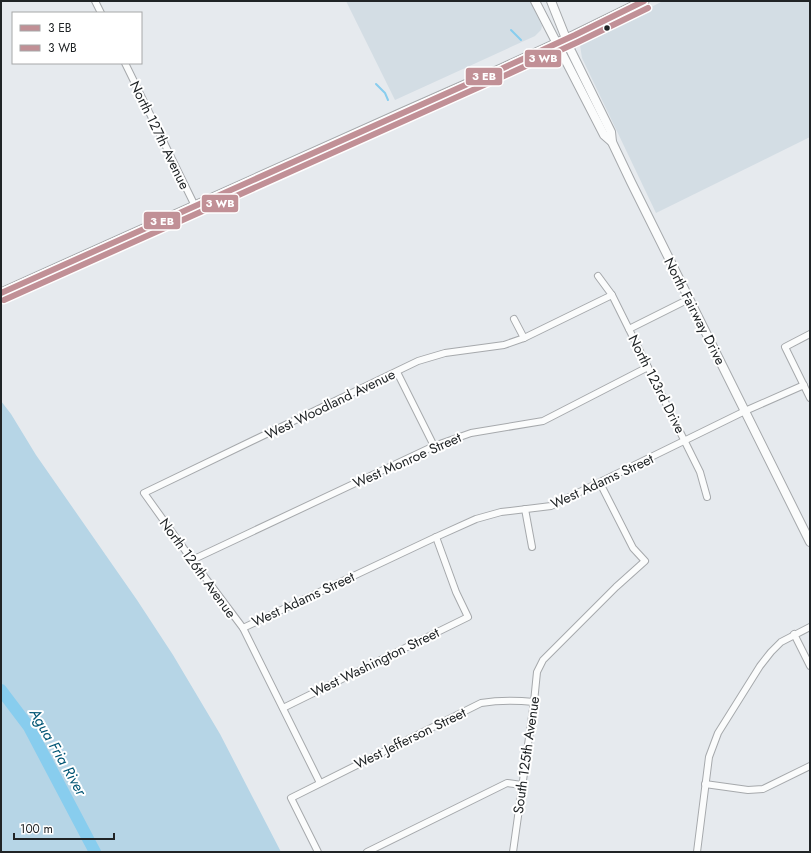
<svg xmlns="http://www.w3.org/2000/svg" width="811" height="853" font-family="Jost,sans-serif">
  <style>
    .built { fill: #d3dde4 }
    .green { fill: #b6d5e6 }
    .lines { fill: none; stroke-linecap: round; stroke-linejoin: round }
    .stream { stroke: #88cdee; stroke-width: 2 }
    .river { stroke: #88cdee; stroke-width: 12 }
    .street-casing { stroke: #a6a9ac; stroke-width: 8 }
    .secondary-casing { stroke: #a6a9ac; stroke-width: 10 }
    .primary-casing { stroke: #a6a9ac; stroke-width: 11 }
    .street { stroke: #fbfcfc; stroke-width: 6 }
    .secondary { stroke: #fbfcfc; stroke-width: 8 }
    .primary { stroke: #fbfcfc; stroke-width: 9 }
    .bus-1-casing { stroke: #fff; stroke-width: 9 }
    .bus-2-casing { stroke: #fff; stroke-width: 9 }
    .bus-1 { stroke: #c19096; stroke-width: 6 }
    .bus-2 { stroke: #c19096; stroke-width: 6 }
    .bus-dot { fill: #202426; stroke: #fff; stroke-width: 1.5 }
    .labels { text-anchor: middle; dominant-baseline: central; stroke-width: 4; stroke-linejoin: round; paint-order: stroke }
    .street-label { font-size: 14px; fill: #202426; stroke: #fff }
    .water-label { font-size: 15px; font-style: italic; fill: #005574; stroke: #fff }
    .line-badge { stroke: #fff; stroke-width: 1.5 }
    .badge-label { font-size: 11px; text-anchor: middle; font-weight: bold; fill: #fff }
  </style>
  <rect width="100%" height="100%" fill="#e6eaee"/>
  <!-- built -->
  <g class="built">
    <path d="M346 1H531L542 26 541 30 535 36 395 100Z"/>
    <path d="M663 1H810V137L656 213 582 58 580 45 585 41Z"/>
  </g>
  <!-- green -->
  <path class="green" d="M1 401 11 414 36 455 137 600 173 655 220 734 281 852H1Z"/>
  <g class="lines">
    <!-- stream -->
    <g class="stream">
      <path d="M511 30 521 40"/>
      <path d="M376 84 385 93 388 100"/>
    </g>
    <!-- river -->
    <path class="river" d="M1 690 29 727 95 852"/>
    <!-- street casing -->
    <g class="street-casing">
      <g id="street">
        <path d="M95 1 101 13"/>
        <path d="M125 63 195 206"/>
        <path d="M598 276 612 295 700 472 707 497"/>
        <path d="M514 319 524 338"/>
        <path d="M629 329 689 299"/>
        <path d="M810 334 785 347 810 398"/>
        <path d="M397 372 434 446"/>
        <path d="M525 509 532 547"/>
        <path d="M192 560 434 446 471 433 543 421 648 367"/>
        <path d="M243 628 436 537 476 519 501 512 551 506 745 411 804 385"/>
        <path d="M794 634 810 666"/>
        <path d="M283 708 468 617 456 592 436 537"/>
        <path d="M320 783 243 628 192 560 144 493 418 361 445 353 504 345 524 338 612 295"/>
        <path d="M705 784 748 790 763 789 810 766"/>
        <path d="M318 852 291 798 481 703C499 700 515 700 534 702"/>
        <path d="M367 852 507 783 522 785"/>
        <path d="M513 852 534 702 537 672 543 660 616 587 645 561 633 548 600 483"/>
        <path d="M697 852 709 757 718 733 760 666 771 652 781 642 810 627"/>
      </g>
    </g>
    <!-- secondary casing -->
    <g class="secondary-casing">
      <g id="secondary">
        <path d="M535 1 604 135 612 142"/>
        <path d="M551 1 571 51 611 132 612 142 631 182 810 542"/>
      </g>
    </g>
    <!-- primary casing -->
    <g class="primary-casing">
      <path id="primary" d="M1 293 406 111 501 69 575 35 644 1"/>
    </g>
    <!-- street -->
    <use href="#street" class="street"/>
    <!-- secondary -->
    <use href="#secondary" class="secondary"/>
    <!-- primary -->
    <use href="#primary" class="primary"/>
    <!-- bus-1 casing -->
    <g class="bus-1-casing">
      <path id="bus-1" d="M1 293 501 69 575 35 644 1"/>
    </g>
    <!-- bus-2 casing -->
    <g class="bus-2-casing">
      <path id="bus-2" d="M4 300 504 76 578 42 648 8"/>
    </g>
    <!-- bus-1 -->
    <use href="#bus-1" class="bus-1"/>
    <!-- bus-2 -->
    <use href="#bus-2" class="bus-2"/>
  </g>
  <!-- markers -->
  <circle class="bus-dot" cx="607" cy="28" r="3.5"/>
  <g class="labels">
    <!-- street labels -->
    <g class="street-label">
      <text transform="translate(160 135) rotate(64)">North 127th Avenue</text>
      <text transform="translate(695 311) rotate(63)">North Fairway Drive</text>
      <text transform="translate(657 384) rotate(63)">North 123rd Drive</text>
      <text transform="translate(330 404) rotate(-26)">West Woodland Avenue</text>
      <text transform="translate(407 460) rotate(-24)">West Monroe Street</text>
      <text transform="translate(602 481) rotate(-25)">West Adams Street</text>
      <text transform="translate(198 568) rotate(54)">North 126th Avenue</text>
      <text transform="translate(303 599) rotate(-25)">West Adams Street</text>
      <text transform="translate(375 662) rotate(-26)">West Washington Street</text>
      <text transform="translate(410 738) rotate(-26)">West Jefferson Street</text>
      <text transform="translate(526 755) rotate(-82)">South 125th Avenue</text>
    </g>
    <!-- water labels -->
    <g class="water-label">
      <text transform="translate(58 752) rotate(60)">Agua Fria River</text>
    </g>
  </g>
  <g class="line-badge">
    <rect x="524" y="49" width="38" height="19" rx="4" fill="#c19096"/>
    <rect x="465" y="67" width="38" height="19" rx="4" fill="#c19096"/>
    <rect x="201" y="194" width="38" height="19" rx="4" fill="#c19096"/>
    <rect x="143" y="211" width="38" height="19" rx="4" fill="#c19096"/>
  </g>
  <g class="badge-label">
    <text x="543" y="62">3 WB</text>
    <text x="484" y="80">3 EB</text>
    <text x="220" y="207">3 WB</text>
    <text x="162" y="225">3 EB</text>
  </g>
  <!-- border -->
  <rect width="811" height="853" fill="none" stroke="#202426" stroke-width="4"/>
  <!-- legend -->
  <rect x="12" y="12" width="130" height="52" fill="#ffffff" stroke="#a6a7a8"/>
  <rect x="20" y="25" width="20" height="6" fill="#c19096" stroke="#a6a7a8"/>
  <text x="48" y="32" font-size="12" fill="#202426">3 EB</text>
  <rect x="20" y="45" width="20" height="6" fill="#c19096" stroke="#a6a7a8"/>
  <text x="48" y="52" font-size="12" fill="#202426">3 WB</text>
  <!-- scale -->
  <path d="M14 833v6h100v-6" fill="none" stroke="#202426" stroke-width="2"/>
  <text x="20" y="833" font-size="12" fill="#202426" stroke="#ffffff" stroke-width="3" paint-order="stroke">100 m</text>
</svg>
